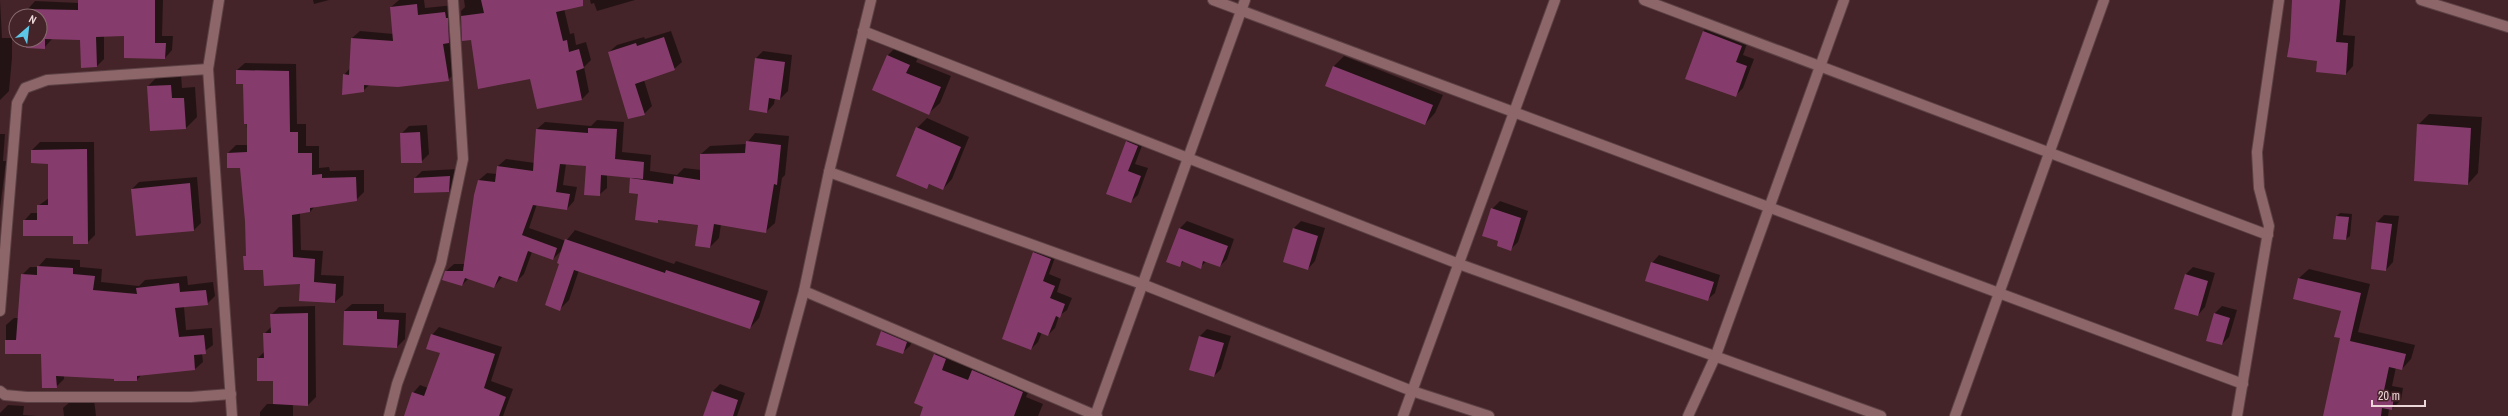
<svg xmlns="http://www.w3.org/2000/svg" width="2508" height="416" font-family="'Archivo Narrow',sans-serif">
  <style>
    .shadow { fill: #0007 }
    .building { fill: #853c6c }
    .lines { fill: none; stroke-linecap: round; stroke-linejoin: round }
    .street-casing { stroke: #5c4144; stroke-width: 12 }
    .street { stroke: #8c6669; stroke-width: 10 }
  </style>
  <rect width="100%" height="100%" fill="#442428"/>
  <!-- shadow -->
  <g class="shadow">
    <path d="M0 0 2 38H12V58L9 91 0 100Z"/>
    <path d="M79 0H163L162 36H173L172 50 165 58 125 35 104 36V59L97 66 82 67 81 39H52L44 48 27 40H40V16H27L28 9 35 1 79 3Z"/>
    <path d="M313 0H329L314 4Z"/>
    <path d="M399 0H424L425 8 454 5 456 72 448 80 370 84 363 91 344 75 350 68 352 38 360 31 394 34 391 7Z"/>
    <path d="M464 0H562L570 34 574 33 576 45 586 42 591 60 584 67 589 92 582 99 538 107 531 78 472 39 463 40 461 11 465 7Z"/>
    <path d="M590 0H635L597 11 594 3 591 4Z"/>
    <path d="M2293 0H2346L2343 35 2355 36 2353 66 2346 74 2318 60 2291 40Z"/>
    <path d="M1711 24 1749 38 1743 55 1754 59 1743 88 1736 95 1703 31Z"/>
    <path d="M671 31 682 62 674 69 644 80 652 106 644 114 609 52 617 45 644 37 645 39Z"/>
    <path d="M898 45 920 54 916 62 951 76 940 103 929 113 887 56Z"/>
    <path d="M763 51 792 55 788 91 780 99 775 98 774 104 767 112 756 58Z"/>
    <path d="M1344 56 1443 95 1435 113 1425 124 1333 67Z"/>
    <path d="M245 63 296 64 297 124H306V146H319V168L329 167 330 171 364 170V192L356 200 315 206 310 212 300 213 301 250 323 251 321 275 344 276 343 295 335 302 301 283 264 269 245 257 247 254 246 221 241 167 228 153 236 145H248L244 83 237 70Z"/>
    <path d="M181 74 182 88 195 87 197 117 186 128 148 86 159 75Z"/>
    <path d="M2429 114 2482 117 2478 173 2468 184 2418 125Z"/>
    <path d="M927 118 969 137 952 179 943 189 930 184 927 187 917 128Z"/>
    <path d="M597 120 624 122 622 152 651 155 650 171 677 175 684 168 701 170V154L710 146 746 144 755 133 789 136 785 175 782 178 775 223 766 231 721 224 719 238 710 247 699 224 660 219 657 222 631 178 632 177 607 175V188L599 195 587 165 566 164 563 185 577 187 574 201 567 209 537 204 529 228 566 241 575 230 674 264 676 261 768 291 759 318 750 328 579 270 569 300 560 309 563 249 553 259 532 252 524 274 517 281 503 276 494 287 469 278 462 285 446 271 454 264H465L479 180 487 173 497 174 498 166 506 159 535 163 537 129 545 122 591 126Z"/>
    <path d="M427 125 429 154 421 162 401 134 409 126Z"/>
    <path d="M0 134H5L3 161H6L0 209Z"/>
    <path d="M1134 134 1145 138 1135 164 1148 168 1138 195 1130 202 1107 193 1127 141Z"/>
    <path d="M40 142H94L95 235 87 243 74 235 24 221 31 213H38V206L49 198V163L32 162V150Z"/>
    <path d="M457 169 456 183 449 191 415 178 422 171Z"/>
    <path d="M197 177 201 223 194 230 132 189 139 182Z"/>
    <path d="M1500 201 1528 211 1518 242 1511 249 1492 209Z"/>
    <path d="M2340 213 2352 214 2350 236 2346 239 2337 216Z"/>
    <path d="M2384 215 2399 216 2393 262 2386 270 2377 222Z"/>
    <path d="M1187 221 1234 239 1227 259 1220 266 1207 261 1200 267 1184 261 1179 266 1168 262 1180 228Z"/>
    <path d="M1301 221 1325 228 1315 261 1308 269 1294 228Z"/>
    <path d="M1040 245 1057 252 1049 274 1061 279 1057 292 1072 298 1067 310 1059 316 1055 328 1048 335 1042 332 1038 342 1031 349 1033 252Z"/>
    <path d="M1659 255 1720 275 1715 293 1707 300 1652 263Z"/>
    <path d="M46 258 80 260V267L102 269 101 282 139 286 145 280 187 276 188 285 213 282 215 296 207 304 184 307 186 330 212 328 213 345 202 353 203 362 195 369 142 374 137 380 64 375V379L56 387 42 353H6V325L14 318H20L22 275 30 267H38Z"/>
    <path d="M2193 267 2215 273 2205 307 2198 315 2176 308 2186 274Z"/>
    <path d="M2309 269 2370 284 2358 332 2415 345 2411 359 2402 369 2396 367 2392 386 2403 388 2401 400 2392 409H2389L2388 416H2324L2341 338 2342 310 2294 298 2299 278Z"/>
    <path d="M352 304H384V312L406 313 405 339 397 347 344 311Z"/>
    <path d="M315 306 316 397 308 405 293 404V416H260V412L267 404H274V380L258 358 264 352V334L272 326 271 315 279 307Z"/>
    <path d="M2222 306 2237 310 2229 337 2222 344 2214 314Z"/>
    <path d="M889 324 914 335 910 346 902 353 882 331Z"/>
    <path d="M439 327 502 347 491 381 513 389 503 416H405L413 393 420 385 428 388 441 353 432 335Z"/>
    <path d="M1207 329 1231 336 1221 369 1214 376 1200 336Z"/>
    <path d="M944 344 955 349 951 360 974 369 983 361 1032 382 1026 397 1043 404 1038 416H921L924 406 915 402 935 354Z"/>
    <path d="M720 384 745 393 737 416H704L713 391Z"/>
    <path d="M94 399 96 416H64L63 408 71 401Z"/>
    <path d="M8 405 24 406 23 415 37 416H0V413Z"/>
  </g>
  <!-- building -->
  <g class="building">
    <path d="M78 0H155V43H166L165 59 124 58V36L96 37 97 67 81 68 80 40 45 39V49L26 48V40H40V16H26L27 9 78 10Z"/>
    <path d="M481 0H583V6L556 12 563 41 567 40 569 52 579 49 584 68 576 71 582 100 537 109 530 79 478 89 471 40 462 41 461 16 484 13Z"/>
    <path d="M2292 0H2340L2336 42 2348 43 2346 75 2316 72 2317 61 2287 57 2290 40Z"/>
    <path d="M417 4 418 15 445 12 446 18H448L449 43 443 44 449 81 398 87 364 85V92L342 95 343 74 349 75 351 38 393 41 390 7Z"/>
    <path d="M1703 31 1742 46 1736 62 1747 66 1736 97 1685 79Z"/>
    <path d="M664 37 675 70 635 84 645 115 628 119 608 52 636 43 637 46Z"/>
    <path d="M887 55 910 65 906 73 941 87 929 115 872 90Z"/>
    <path d="M755 58 785 62 780 100 769 98 767 113 749 110Z"/>
    <path d="M1333 66 1433 105 1425 125 1325 86Z"/>
    <path d="M236 70 289 71 290 132H298V153H312V175L322 174V178L356 177 357 201 310 208V212L292 215 293 257 315 259 314 282 336 284 335 303 299 301 300 284 264 286 263 270H244L243 256H246L245 221 240 168H227V153L247 152V124H244L243 84H236Z"/>
    <path d="M171 85 172 98H184L186 129 150 131 147 86Z"/>
    <path d="M2417 124 2471 128 2468 185 2414 181Z"/>
    <path d="M916 127 961 147 943 190 929 184 927 189 896 176Z"/>
    <path d="M588 128 617 129 615 159 644 162 643 179 601 175 600 196 584 195 586 166 560 164 556 192 570 194 567 210 533 205 522 235 557 248 553 260 528 251 517 282 499 276 494 288 465 278 462 286 442 280 445 271H463L474 195 478 180 495 182 497 166 533 171 536 129 588 133Z"/>
    <path d="M420 132 422 163H401L400 133Z"/>
    <path d="M746 141 781 145 777 185 774 184 766 233 714 224 710 248 695 246 698 225 658 220V223L635 220 638 194 629 193 630 178 673 184 674 176 700 180V154L745 153Z"/>
    <path d="M1126 141 1138 146 1128 171 1141 176 1131 203 1106 194Z"/>
    <path d="M87 149 88 244H73V236H23V220H37V205H48V164L31 163V150Z"/>
    <path d="M450 176 449 192 414 193V178Z"/>
    <path d="M190 183 194 231 136 236 131 189Z"/>
    <path d="M1491 208 1521 218 1511 251 1497 246 1498 241 1482 236Z"/>
    <path d="M2336 216 2349 217 2346 240 2333 239Z"/>
    <path d="M2376 222 2392 224 2386 271 2371 269Z"/>
    <path d="M1179 228 1228 246 1220 267 1203 261 1201 269 1182 261 1180 267 1166 262Z"/>
    <path d="M1293 228 1318 236 1308 270 1283 262Z"/>
    <path d="M565 239 665 273 666 270 760 301 750 329 574 270 560 311 545 305 559 264 557 263Z"/>
    <path d="M1033 252 1051 259 1043 281 1055 286 1050 298 1065 304 1060 318 1056 316 1048 336 1038 332 1031 350 1002 339Z"/>
    <path d="M1651 262 1714 282 1708 301 1645 281Z"/>
    <path d="M37 266 73 268V274L95 276 93 290 137 294 136 288 179 283 180 292 206 290 208 305 175 308 179 337 204 335 206 354 194 355 195 370 137 376V381H114V379L56 376 57 388H42L41 354H5V340H16L21 274 37 275Z"/>
    <path d="M2185 274 2208 281 2198 316 2174 309Z"/>
    <path d="M2298 278 2361 293 2350 341 2406 354 2402 370 2389 367 2383 395 2394 397 2392 410 2382 408 2381 416H2323L2340 338 2334 337 2341 311 2293 299Z"/>
    <path d="M344 311H377V319L399 320 397 348 343 345Z"/>
    <path d="M308 313V406L273 404V381H257V358H264L263 333H271L270 314Z"/>
    <path d="M2214 313 2230 318 2222 345 2206 341Z"/>
    <path d="M881 331 907 342 903 354 876 345Z"/>
    <path d="M431 334 495 354 484 388 506 397 499 416H404L412 392 424 396 440 353 426 349Z"/>
    <path d="M1199 336 1224 343 1214 377 1189 370Z"/>
    <path d="M934 354 946 359 942 370 968 380 972 370 1023 392 1014 416H920L923 407 914 403Z"/>
    <path d="M712 391 738 400 733 416H703Z"/>
  </g>
  <g class="lines">
    <!-- street casing -->
    <g class="street-casing">
      <g id="street">
        <path d="M1213 0 2243 384"/>
        <path d="M1644 0 2268 235"/>
        <path d="M2421 0 2508 27"/>
        <path d="M863 31 1459 264 1881 416"/>
        <path d="M208 69 219 0"/>
        <path d="M829 172 1142 284 1412 391 1489 416"/>
        <path d="M804 291 1097 416"/>
        <path d="M0 311 17 103 25 88 47 80 208 69 232 416"/>
        <path d="M0 391 5 395 27 397H191L231 394"/>
        <path d="M389 416 397 384 441 263 463 159 453 0"/>
        <path d="M770 416 804 291 829 172 871 0"/>
        <path d="M1095 416 1245 0"/>
        <path d="M1403 416 1555 0"/>
        <path d="M1688 416 1716 355 1844 0"/>
        <path d="M1955 416 2104 0"/>
        <path d="M2237 416 2269 226 2259 188 2257 152 2279 0"/>
      </g>
    </g>
    <!-- street -->
    <use href="#street" class="street"/>
  </g>
  <!-- north arrow -->
  <g transform="translate(28 28) rotate(28)"><circle r="19" fill="#442428" stroke="#876b6e"/>
  <path d="M0-3L7 15L0 10L-7 15Z" fill="#5cc7e7"/>
  <text y="-6" font-size="11" font-weight="bold" text-anchor="middle" fill="#ecd6d7">N</text>
  </g>
  <!-- scale -->
  <path d="M2372 400v6h53v-6" fill="none" stroke="#ecd6d7" stroke-width="2"/>
  <text x="2378" y="400" font-size="12" fill="#ecd6d7" stroke="#442428" stroke-width="3" paint-order="stroke">20 m</text>
</svg>
